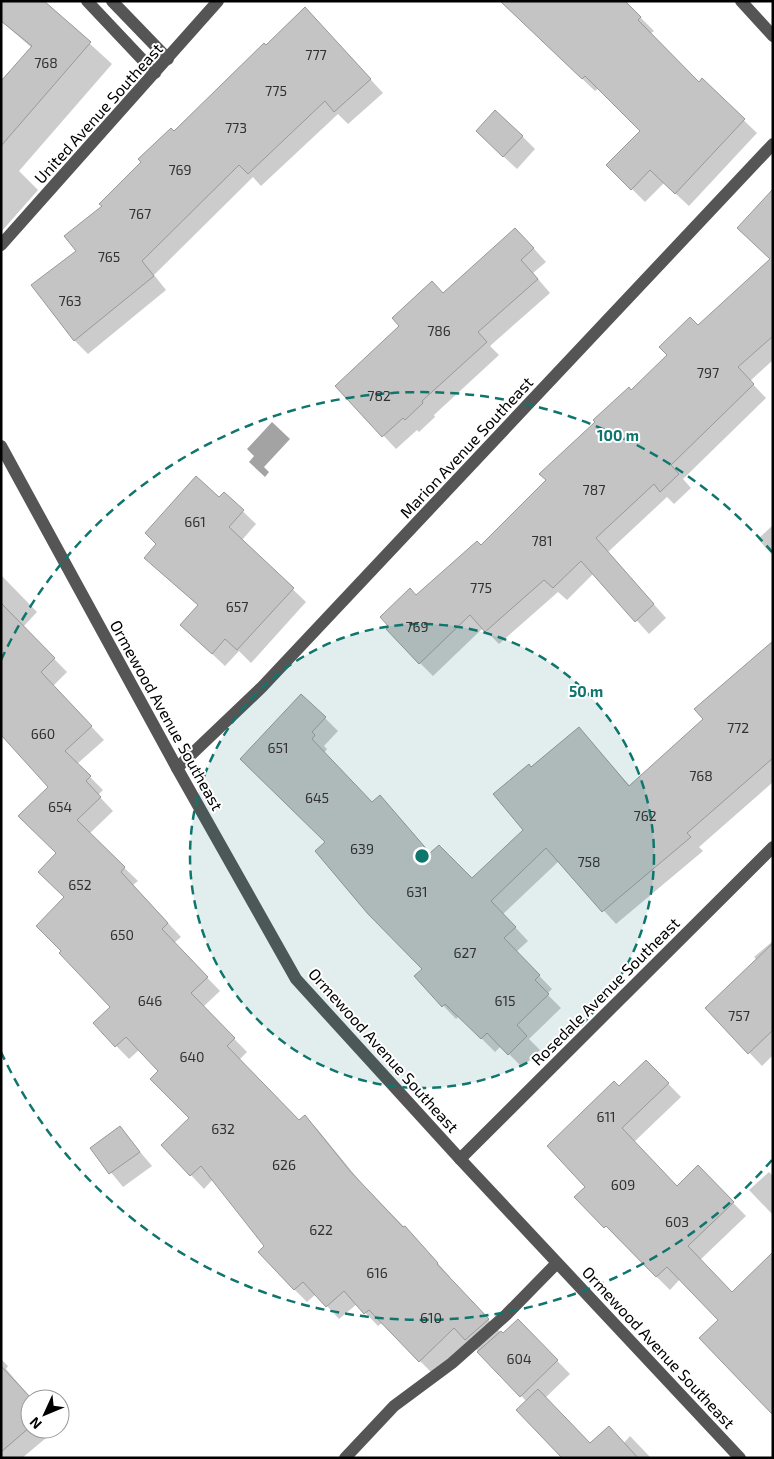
<svg xmlns="http://www.w3.org/2000/svg" width="774" height="1459" font-family="'Exo 2',sans-serif">
  <style>
    .water { fill: #a3a3a3 }
    .shadow { fill: #0003 }
    .building { fill: #c4c4c4; stroke: #999 }
    .lines { fill: none; stroke-linecap: round; stroke-linejoin: round }
    .minor { stroke: #555; stroke-width: 12 }
    .ring { fill: none; stroke: #0f766e; stroke-width: 2.5; stroke-dasharray: 9 6 }
    .labels { text-anchor: middle; dominant-baseline: central; stroke-width: 4; stroke-linejoin: round; paint-order: stroke }
    .number-label { font-size: 14px; fill: #313131 }
    .street-label { font-size: 16px; fill: #000; stroke: #fff }
    .centre { fill: #0f766e; stroke: #fff; stroke-width: 2.5 }
    .ring-label { font-size: 15px; text-anchor: middle; font-weight: bold; fill: #0f766e; stroke: #fff; stroke-width: 4; stroke-linejoin: round; paint-order: stroke }
  </style>
  <rect width="100%" height="100%" fill="#fff"/>
  <!-- water -->
  <path class="water" d="M272 422 290 439 264 467 269 472 265 477 249 462 254 456 247 449Z"/>
  <!-- shadow -->
  <g class="shadow">
    <path d="M43 1 112 64 19 171 38 190 1 232V83L32 48 1 21Z"/>
    <path d="M500 1H624L654 31 650 34 699 83 702 80 757 133 689 206 664 183 645 202 608 165 642 131 599 88 595 91Z"/>
    <path d="M318 22 383 93 348 124 338 114 261 186 253 177 154 275 166 290 88 354 75 341 33 285 78 251 104 206 174 133 266 47Z"/>
    <path d="M522 136 535 149 517 169 490 144Z"/>
    <path d="M773 191V360L750 381 766 398 683 479 691 488 674 504 667 497 608 552 666 618 649 634 594 573 567 600 558 592 499 644 483 628 433 676 420 663 416 597 481 547 632 392 771 259Z"/>
    <path d="M528 242 546 262 533 273 550 293 490 346 499 355 434 415 435 417 419 432 417 430 396 449 337 386 444 294Z"/>
    <path d="M224 493 256 524 242 540 306 602 251 663 239 651 225 666 181 625 199 606 159 571Z"/>
    <path d="M773 525V556L758 539Z"/>
    <path d="M1 575 37 612 23 627 67 672 53 686 104 740 77 764 103 790 98 795 113 811 89 834 138 881 133 885 181 937 174 943 220 991 203 1007 247 1052 239 1060 299 1122 305 1117 318 1130 363 1185 418 1241 450 1277 449 1278 503 1335 531 1334 570 1374 545 1398 590 1445 624 1443 630 1436 651 1458H566L527 1402 468 1341 433 1374 382 1323 378 1326 357 1304 339 1319 316 1294 307 1302 294 1289 266 1247 213 1179 204 1189 163 1145 191 1118 160 1071 139 1050 129 1059 94 1023 111 1007 66 897 49 787 1 714Z"/>
    <path d="M773 643V782L699 847 703 851 616 924 559 861 503 914 528 941 516 952 552 989 547 994 561 1008 529 1039 540 1050 522 1067 501 1046 495 1052 459 1016 456 1019 416 977 424 970 326 843 242 759 325 718 338 731 324 746 327 749 324 753 372 803 380 797 431 854 472 880 525 831 531 768 578 728 630 786 705 719 696 709Z"/>
    <path d="M773 941V1055L762 1066 707 1008 757 960 754 957Z"/>
    <path d="M646 1061 681 1097 634 1142 677 1187 698 1167 746 1216 700 1260 732 1294 720 1320 680 1279 670 1290 576 1197 587 1187 619 1088Z"/>
    <path d="M120 1128 152 1166 123 1187 92 1149Z"/>
    <path d="M769 1172 773 1176V1215L749 1190Z"/>
    <path d="M1 1359 8 1366 6 1369 32 1399H30V1429H38L46 1438 22 1458H1Z"/>
  </g>
  <!-- building -->
  <g class="building">
    <path d="M1 1H44L91 42 1 146V81L32 46 1 21Z"/>
    <path d="M500 1H625L641 17 638 20 699 82 702 78 745 119 675 194 650 170 631 190 606 165 640 131 585 76 582 79Z"/>
    <path d="M305 7 371 79 334 112 325 101 248 174 239 165 142 261 154 276 74 341 31 285 76 251 64 236 102 206 99 204 141 162 138 159 171 128 174 131 264 43 266 45Z"/>
    <path d="M495 110 523 136 503 157 476 131Z"/>
    <path d="M773 189V336L738 367 754 384 671 465 679 474 660 492 654 484 596 538 654 604 635 622 581 561 553 588 544 580 485 632 470 615 419 664 386 629 389 627 380 617 410 588 416 595 477 541 481 545 546 480 539 474 595 422 593 420 629 387 631 390 667 355 659 347 690 317 698 325 770 259 737 228Z"/>
    <path d="M515 228 534 248 521 260 538 279 478 332 487 342 422 401 423 403 405 420 403 418 382 437 335 386 399 326 392 318 432 281 443 293Z"/>
    <path d="M196 476 219 497 224 492 244 510 229 527 294 588 237 650 225 639 212 654 180 625 198 605 144 558 156 544 145 533Z"/>
    <path d="M1 603 55 658 41 672 92 726 65 751 91 776 86 781 101 797 77 820 125 867 121 872 168 923 162 929 208 977 191 993 235 1038 227 1046 299 1120 305 1115 350 1171 403 1227 405 1226 438 1263 437 1264 489 1319 465 1340 454 1328 419 1362 369 1310 364 1314 344 1291 326 1307 303 1282 294 1290 258 1252 264 1246 201 1166 190 1176 161 1145 189 1118 150 1079 158 1071 126 1037 115 1047 93 1023 110 1007 59 953 61 951 36 926 64 897 38 872 56 853 18 816 48 787 1 735Z"/>
    <path d="M773 641V758L687 833 691 837 602 912 546 848 491 901 516 927 504 938 540 975 535 980 549 994 517 1025 527 1036 508 1055 487 1033 481 1039 445 1004 442 1007 414 976 422 969 368 914 315 851 325 842 240 759 301 694 326 717 312 732 315 735 312 739 372 802 380 795 430 853 439 845 472 878 523 830 493 794 529 764 531 767 579 727 629 786 703 719 694 709Z"/>
    <path d="M773 943V1030L748 1054 705 1008Z"/>
    <path d="M646 1060 669 1083 622 1128 677 1186 698 1165 734 1202 688 1246 732 1292 773 1252V1415L699 1338 718 1320 667 1267 656 1277 606 1226 604 1228 574 1197 585 1187 547 1146 614 1081 619 1086Z"/>
    <path d="M120 1126 140 1152 109 1174 90 1148Z"/>
    <path d="M518 1319 558 1360 520 1397 477 1352 501 1331 503 1333Z"/>
    <path d="M1 1366 30 1397V1427L1 1452Z"/>
    <path d="M538 1389 590 1443 609 1426 638 1458H562L516 1410Z"/>
  </g>
  <g class="lines">
    <!-- minor -->
    <g class="minor">
      <path d="M87 1 155 73"/>
      <path d="M112 1 168 59"/>
      <path d="M741 1 773 36"/>
      <path d="M1 245 218 1"/>
      <path d="M1 446 177 768 296 979 460 1159 740 1458"/>
      <path d="M177 768 262 687 773 144"/>
      <path d="M460 1159 773 847"/>
      <path d="M345 1458 394 1406 452 1363 506 1315 557 1263"/>
    </g>
  </g>
  <!-- distance rings -->
  <circle cx="422" cy="856" r="232" fill="#0f766e" fill-opacity=".12"/>
  <g class="ring">
    <circle cx="422" cy="856" r="232"/>
    <path d="M772 1160A464 464 0 0 1 1 1052M1 660A464 464 0 0 1 772 552"/>
  </g>
  <g class="labels">
    <!-- number labels -->
    <g class="number-label">
      <text x="316" y="54">777</text>
      <text x="46" y="62">768</text>
      <text x="276" y="90">775</text>
      <text x="236" y="127">773</text>
      <text x="180" y="169">769</text>
      <text x="140" y="213">767</text>
      <text x="109" y="256">765</text>
      <text x="70" y="300">763</text>
      <text x="439" y="330">786</text>
      <text x="708" y="372">797</text>
      <text x="379" y="395">782</text>
      <text x="594" y="489">787</text>
      <text x="195" y="521">661</text>
      <text x="542" y="540">781</text>
      <text x="481" y="587">775</text>
      <text x="237" y="606">657</text>
      <text x="417" y="626">769</text>
      <text x="738" y="727">772</text>
      <text x="43" y="733">660</text>
      <text x="278" y="747">651</text>
      <text x="701" y="775">768</text>
      <text x="317" y="797">645</text>
      <text x="60" y="806">654</text>
      <text x="645" y="815">762</text>
      <text x="362" y="848">639</text>
      <text x="589" y="861">758</text>
      <text x="80" y="884">652</text>
      <text x="417" y="891">631</text>
      <text x="122" y="934">650</text>
      <text x="465" y="952">627</text>
      <text x="150" y="1000">646</text>
      <text x="505" y="1000">615</text>
      <text x="739" y="1015">757</text>
      <text x="192" y="1056">640</text>
      <text x="606" y="1116">611</text>
      <text x="223" y="1128">632</text>
      <text x="284" y="1164">626</text>
      <text x="623" y="1184">609</text>
      <text x="677" y="1221">603</text>
      <text x="321" y="1229">622</text>
      <text x="377" y="1272">616</text>
      <text x="431" y="1317">610</text>
      <text x="519" y="1358">604</text>
    </g>
    <!-- street labels -->
    <g class="street-label">
      <text transform="translate(98 113) rotate(-48)">United Avenue Southeast</text>
      <text transform="translate(466 447) rotate(-47)">Marion Avenue Southeast</text>
      <text transform="translate(167 715) rotate(61)">Ormewood Avenue Southeast</text>
      <text transform="translate(605 991) rotate(-45)">Rosedale Avenue Southeast</text>
      <text transform="translate(384 1050) rotate(48)">Ormewood Avenue Southeast</text>
      <text transform="translate(659 1347) rotate(47)">Ormewood Avenue Southeast</text>
    </g>
  </g>
  <circle cx="422" cy="856" r="8" class="centre"/>
  <g class="ring-label">
    <text x="618" y="441">100 m</text>
    <text x="586" y="697">50 m</text>
  </g>
  <!-- border -->
  <rect width="774" height="1459" fill="none" stroke="#000000" stroke-width="5"/>
  <!-- north arrow -->
  <g transform="translate(45 1414) rotate(226)"><circle r="24" fill="#ffffff" stroke="#999999"/>
  <path d="M0-4L9 19L0 12L-9 19Z" fill="#000000"/>
  <text y="-8" font-size="14" font-weight="bold" text-anchor="middle" fill="#000000">N</text>
  </g>
</svg>
